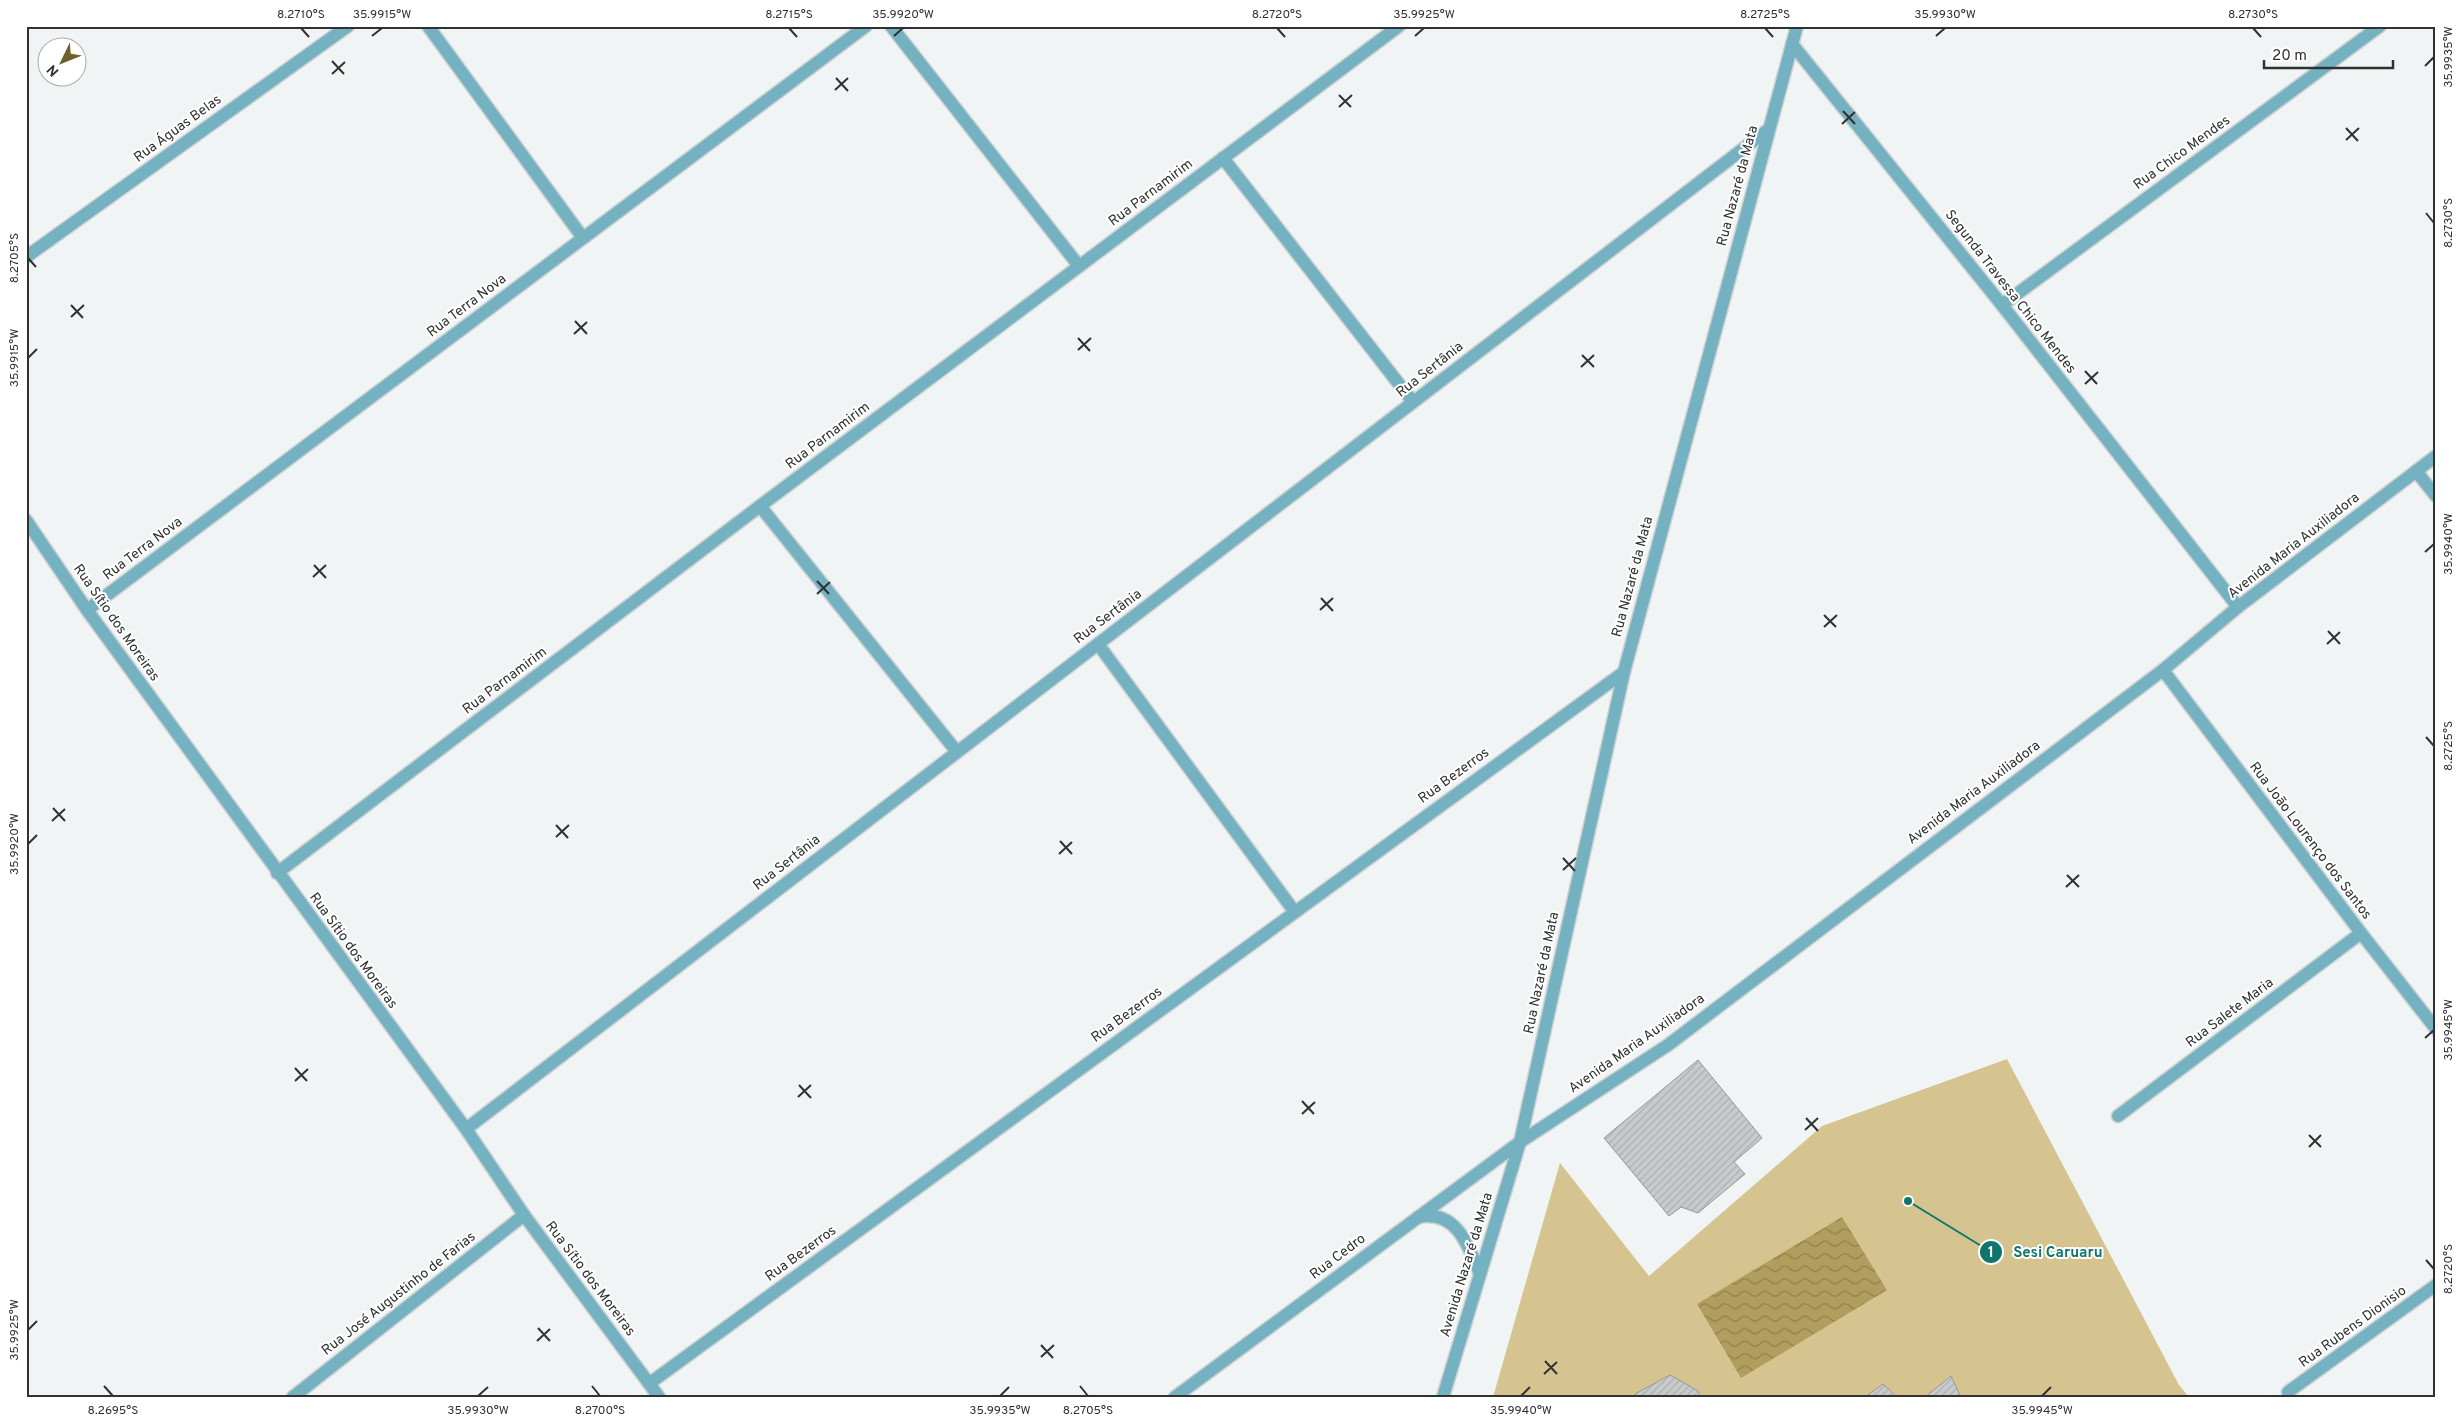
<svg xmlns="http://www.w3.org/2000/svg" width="2462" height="1423" font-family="Overpass,sans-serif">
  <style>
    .green { fill: #d5c490 }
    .water { fill: url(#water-waves) }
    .building { fill: url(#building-hatch); stroke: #95999a }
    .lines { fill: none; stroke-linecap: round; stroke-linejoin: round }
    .minor-casing { stroke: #cdd1d2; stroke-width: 15 }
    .tertiary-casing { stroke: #cdd1d2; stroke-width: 15 }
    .minor { stroke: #75b2c1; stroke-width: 12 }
    .tertiary { stroke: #75b2c1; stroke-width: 12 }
    .ticks { fill: none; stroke: #303131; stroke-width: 2 }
    .labels { text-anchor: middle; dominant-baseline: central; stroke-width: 4; stroke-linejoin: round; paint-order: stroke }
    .street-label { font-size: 14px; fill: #303131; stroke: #fff }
    .leader { fill: none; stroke: #0f766e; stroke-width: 2 }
    .callout-dot { fill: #0f766e; stroke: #fff; stroke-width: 2 }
    .mark-label { font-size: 15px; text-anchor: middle; font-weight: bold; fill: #fff }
    .callout-label { font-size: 15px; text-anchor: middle; font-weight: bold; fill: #0f766e; stroke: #fff; stroke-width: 4; stroke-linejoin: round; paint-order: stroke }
    .neatline { fill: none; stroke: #303131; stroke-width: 2 }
    .ticks-label { font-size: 12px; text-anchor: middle; fill: #303131 }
  </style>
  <defs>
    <pattern id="water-waves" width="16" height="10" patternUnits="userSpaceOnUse" patternTransform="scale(1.25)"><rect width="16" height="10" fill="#b19d5d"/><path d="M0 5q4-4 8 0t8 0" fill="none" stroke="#90814d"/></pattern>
    <pattern id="building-hatch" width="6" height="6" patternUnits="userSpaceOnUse" patternTransform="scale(1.25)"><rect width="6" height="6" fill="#c7cbcc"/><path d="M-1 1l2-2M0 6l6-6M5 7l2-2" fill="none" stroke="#abafb0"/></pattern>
  </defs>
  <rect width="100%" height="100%" fill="#f0f4f5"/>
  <!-- green -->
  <path class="green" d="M2007 1059 2179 1385 2189 1397H1493L1560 1163 1649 1276 1822 1126Z"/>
  <!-- water -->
  <path class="water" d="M1842 1217 1887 1290 1741 1378 1697 1304Z"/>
  <!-- building -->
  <g class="building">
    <path d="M1698 1060 1762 1138 1734 1162 1745 1174 1698 1213 1681 1207 1669 1216 1604 1138Z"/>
    <path d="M1670 1375 1698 1391 1701 1397H1636L1635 1394Z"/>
    <path d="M1951 1376 1961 1397H1925Z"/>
    <path d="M1883 1384 1897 1397H1865Z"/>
  </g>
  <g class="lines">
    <!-- minor casing -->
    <g class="minor-casing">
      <g id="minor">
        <path d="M428 26 583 238"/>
        <path d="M891 26 1079 266"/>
        <path d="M1792 44 2002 305 2238 607"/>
        <path d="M1223 158 1413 402"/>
        <path d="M26 257 348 26"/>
        <path d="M2002 305 2380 26"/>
        <path d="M2416 471 2436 496"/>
        <path d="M760 506 957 752"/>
        <path d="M26 520 87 610 466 1129 524 1215 659 1397"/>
        <path d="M87 610 866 26"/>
        <path d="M1098 644 1294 911"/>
        <path d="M2163 670 2361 933 2436 1029"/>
        <path d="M277 873 760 506 1399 26"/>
        <path d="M2118 1116 2361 933"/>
        <path d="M466 1129 1769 129"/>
        <path d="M650 1383 1624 672"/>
        <path d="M2288 1392 2436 1285"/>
        <path d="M293 1397 524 1215"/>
        <path d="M1175 1397 1520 1142"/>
      </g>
    </g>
    <!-- tertiary casing -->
    <g class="tertiary-casing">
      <g id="tertiary">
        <path d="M1520 1142 1668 1045 2163 670 2238 607 2436 456"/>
        <path d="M1418 1217C1456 1209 1468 1245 1480 1274"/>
        <path d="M1443 1397 1520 1142 1624 672 1797 26"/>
      </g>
    </g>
    <!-- minor -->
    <use href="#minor" class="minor"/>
    <!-- tertiary -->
    <use href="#tertiary" class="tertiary"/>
  </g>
  <!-- ticks -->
  <path class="ticks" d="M301 28 309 37M789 28 797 37M1277 28 1285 37M1765 28 1773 37M2253 28 2261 37M372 36 382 28M894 36 903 28M1415 36 1424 28M1936 36 1945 28M332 61 344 74M2425 66 2434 57M332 74 345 62M836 78 848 91M835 90 848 78M1339 95 1351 107M1339 107 1352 95M1843 111 1855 124M1842 124 1855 112M2346 128 2358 141M2346 140 2359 128M2426 213 2434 223M28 258 36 267M71 305 83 318M71 317 84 305M575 321 587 334M574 334 587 322M1078 338 1090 351M1078 350 1091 338M1582 355 1594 367M28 358 37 349M1581 367 1594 355M2085 371 2097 384M2085 384 2098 372M2425 552 2434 544M314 565 326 578M313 577 326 565M817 581 829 594M817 594 830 582M1321 598 1333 611M1320 610 1333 598M1824 615 1836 627M1824 627 1837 615M2328 631 2340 644M2327 644 2340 632M2426 737 2434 746M53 808 65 821M52 821 65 809M556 825 568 838M556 837 569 825M1060 841 1072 854M28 844 37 835M1059 854 1072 842M1563 858 1575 871M1563 870 1576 858M2067 875 2079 887M2066 887 2079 875M2425 1038 2434 1030M295 1068 307 1081M295 1081 308 1069M799 1085 811 1098M798 1097 811 1085M1302 1101 1314 1114M1302 1114 1315 1102M1806 1118 1818 1131M1805 1130 1818 1118M2309 1135 2321 1147M2309 1147 2321 1135M2426 1260 2434 1269M538 1328 550 1341M28 1330 37 1321M537 1341 550 1329M1041 1345 1053 1358M1041 1357 1054 1345M1545 1361 1557 1374M1544 1374 1557 1362M104 1386 113 1396M592 1386 600 1396M1080 1386 1088 1396M478 1396 488 1387M1000 1396 1009 1387M1521 1396 1530 1387M2042 1396 2051 1387"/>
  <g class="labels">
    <!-- street labels -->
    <g class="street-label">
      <text transform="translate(178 129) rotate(-36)">Rua Águas Belas</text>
      <text transform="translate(2182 153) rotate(-36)">Rua Chico Mendes</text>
      <text transform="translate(1738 186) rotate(-75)">Rua Nazaré da Mata</text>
      <text transform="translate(1151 193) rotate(-37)">Rua Parnamirim</text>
      <text transform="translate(2010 292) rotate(52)">Segunda Travessa Chico Mendes</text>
      <text transform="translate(467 306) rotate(-37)">Rua Terra Nova</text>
      <text transform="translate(1430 370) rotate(-38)">Rua Sertânia</text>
      <text transform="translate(828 436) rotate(-37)">Rua Parnamirim</text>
      <text transform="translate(2294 546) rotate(-38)">Avenida Maria Auxiliadora</text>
      <text transform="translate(143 549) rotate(-37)">Rua Terra Nova</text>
      <text transform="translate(1633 577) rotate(-75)">Rua Nazaré da Mata</text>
      <text transform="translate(1108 617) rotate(-37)">Rua Sertânia</text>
      <text transform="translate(116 623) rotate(55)">Rua Sítio dos Moreiras</text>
      <text transform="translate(505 681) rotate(-37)">Rua Parnamirim</text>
      <text transform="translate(1454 776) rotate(-36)">Rua Bezerros</text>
      <text transform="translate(1974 793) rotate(-37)">Avenida Maria Auxiliadora</text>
      <text transform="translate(2310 841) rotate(53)">Rua João Lourenço dos Santos</text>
      <text transform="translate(787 863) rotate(-38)">Rua Sertânia</text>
      <text transform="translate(353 951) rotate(54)">Rua Sítio dos Moreiras</text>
      <text transform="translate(1542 973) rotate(-78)">Rua Nazaré da Mata</text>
      <text transform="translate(2230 1013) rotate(-37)">Rua Salete Maria</text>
      <text transform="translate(1127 1015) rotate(-36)">Rua Bezerros</text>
      <text transform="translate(1637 1044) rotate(-35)">Avenida Maria Auxiliadora</text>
      <text transform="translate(801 1254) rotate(-36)">Rua Bezerros</text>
      <text transform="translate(1338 1257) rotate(-37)">Rua Cedro</text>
      <text transform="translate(1467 1265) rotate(-73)">Avenida Nazaré da Mata</text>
      <text transform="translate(590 1279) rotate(53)">Rua Sítio dos Moreiras</text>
      <text transform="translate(399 1294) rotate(-38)">Rua José Augustinho de Farias</text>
      <text transform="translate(2353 1327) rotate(-36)">Rua Rubens Dionisio</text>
    </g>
  </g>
  <!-- callouts -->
  <path class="leader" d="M1908 1201L1991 1252"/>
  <g class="callout-dot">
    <circle cx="1908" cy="1201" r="5"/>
    <circle cx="1991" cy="1252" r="12"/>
  </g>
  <g class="mark-label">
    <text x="1991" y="1257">1</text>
  </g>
  <g class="callout-label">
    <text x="2058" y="1257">Sesi Caruaru</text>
  </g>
  <!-- border -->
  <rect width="2462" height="1423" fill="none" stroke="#ffffff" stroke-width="55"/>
  <!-- north arrow -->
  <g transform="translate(62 62) rotate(227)"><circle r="24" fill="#ffffff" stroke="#acadad"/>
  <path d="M0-4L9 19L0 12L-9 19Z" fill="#6f602d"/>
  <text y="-8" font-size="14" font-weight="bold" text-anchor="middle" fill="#303131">N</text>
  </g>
  <!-- scale -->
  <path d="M2264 60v8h129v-8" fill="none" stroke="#303131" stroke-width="2.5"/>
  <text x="2272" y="60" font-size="15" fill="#303131" stroke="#ffffff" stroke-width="4" paint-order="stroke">20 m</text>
  <rect x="28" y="28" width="2406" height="1368" class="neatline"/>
  <g class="ticks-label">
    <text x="301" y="18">8.2710°S</text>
    <text x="382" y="18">35.9915°W</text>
    <text x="789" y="18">8.2715°S</text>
    <text x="903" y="18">35.9920°W</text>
    <text x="1277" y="18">8.2720°S</text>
    <text x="1424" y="18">35.9925°W</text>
    <text x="1765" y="18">8.2725°S</text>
    <text x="1945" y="18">35.9930°W</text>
    <text x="2253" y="18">8.2730°S</text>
    <text transform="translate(2448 57) rotate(-90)" y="4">35.9935°W</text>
    <text transform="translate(2448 223) rotate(-90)" y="4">8.2730°S</text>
    <text transform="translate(14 258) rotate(-90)" y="4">8.2705°S</text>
    <text transform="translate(14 358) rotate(-90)" y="4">35.9915°W</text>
    <text transform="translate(2448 544) rotate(-90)" y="4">35.9940°W</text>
    <text transform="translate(2448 746) rotate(-90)" y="4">8.2725°S</text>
    <text transform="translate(14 844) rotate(-90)" y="4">35.9920°W</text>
    <text transform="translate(2448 1030) rotate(-90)" y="4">35.9945°W</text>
    <text transform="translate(2448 1269) rotate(-90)" y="4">8.2720°S</text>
    <text transform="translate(14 1330) rotate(-90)" y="4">35.9925°W</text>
    <text x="113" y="1414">8.2695°S</text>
    <text x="478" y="1414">35.9930°W</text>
    <text x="600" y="1414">8.2700°S</text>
    <text x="1000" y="1414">35.9935°W</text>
    <text x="1088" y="1414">8.2705°S</text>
    <text x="1521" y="1414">35.9940°W</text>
    <text x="2042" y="1414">35.9945°W</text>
  </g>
</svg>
